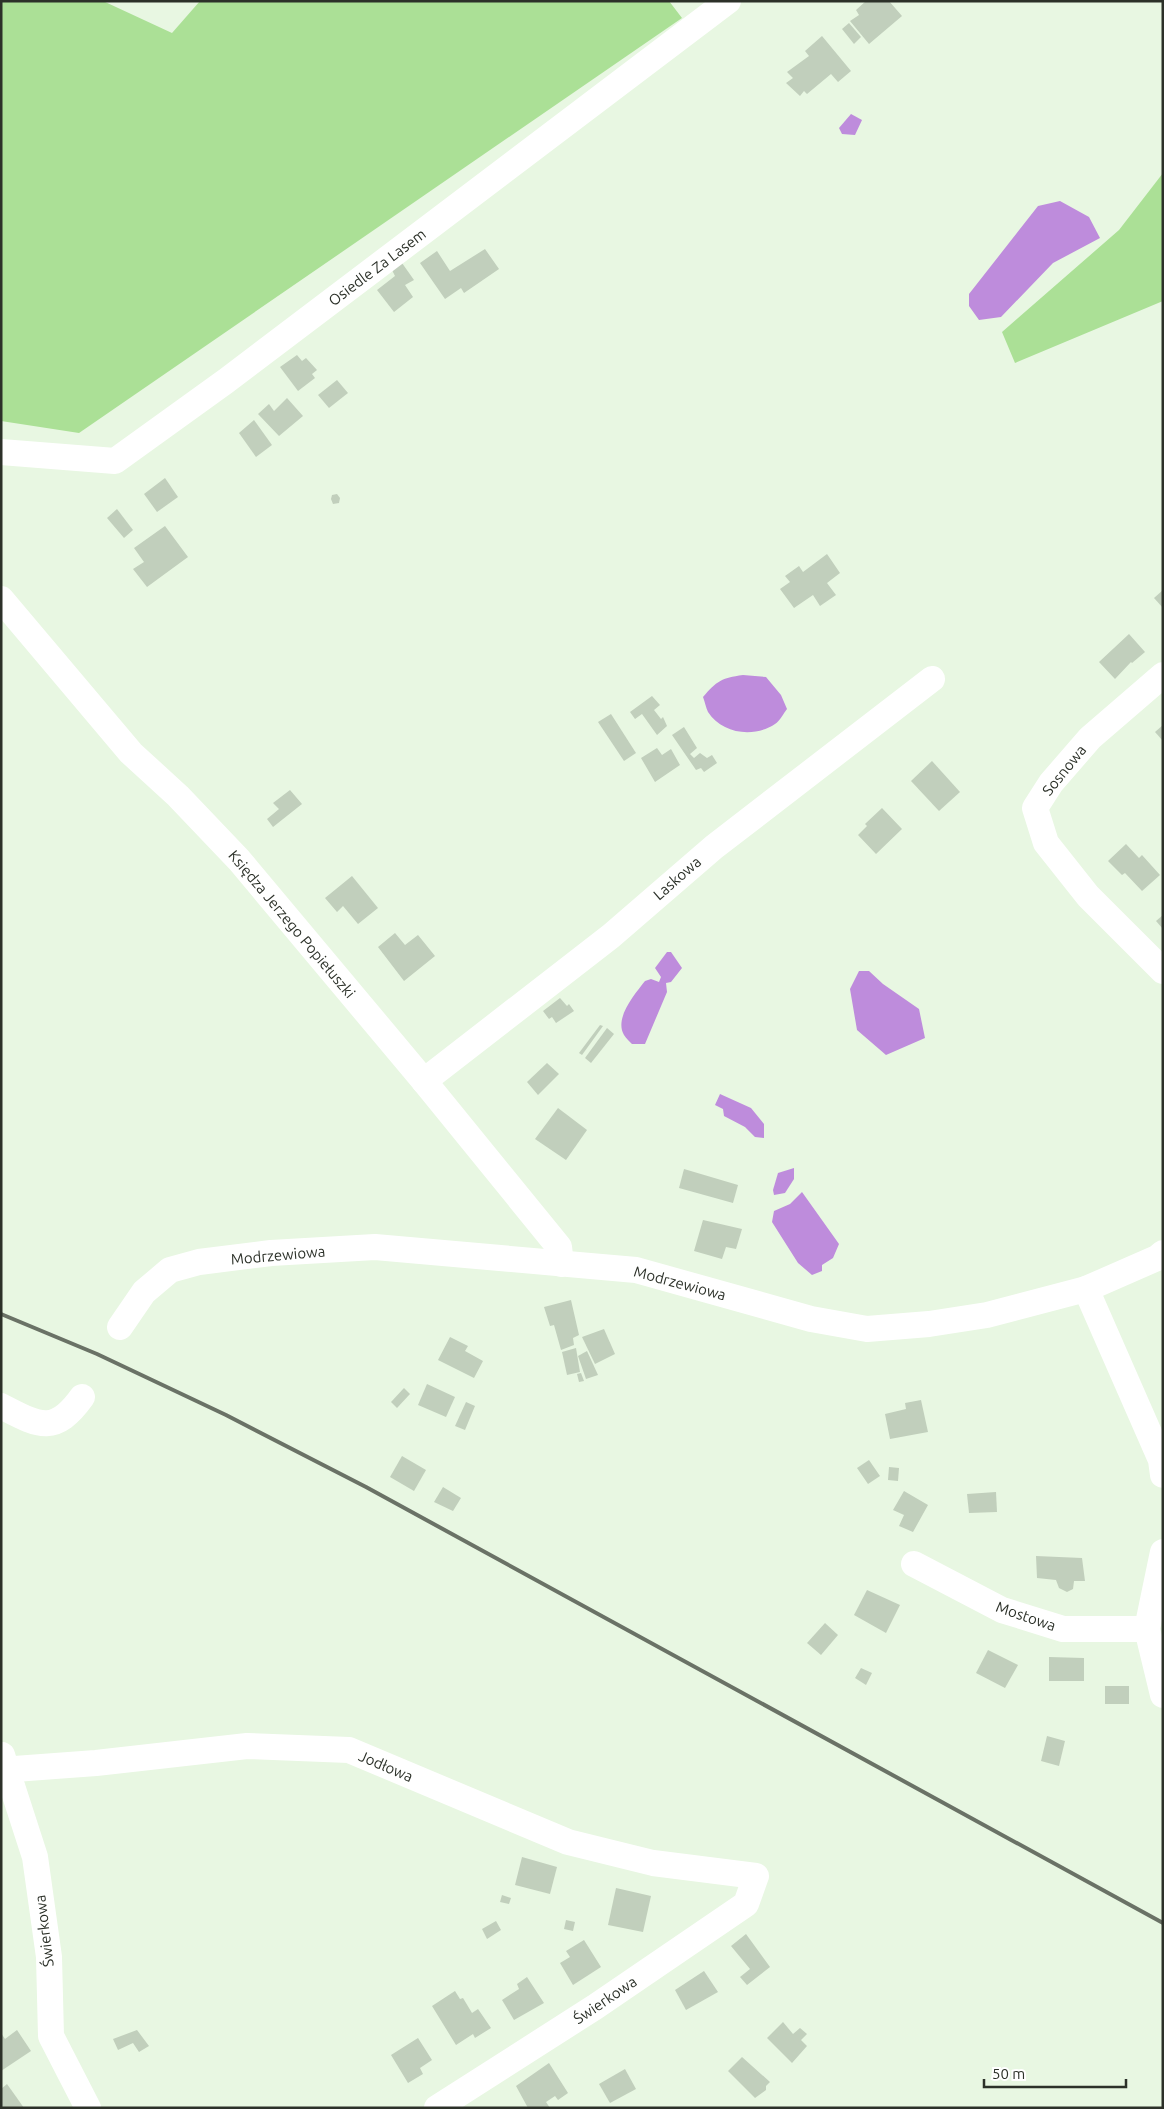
<svg xmlns="http://www.w3.org/2000/svg" width="1164" height="2109" font-family="Ubuntu,sans-serif">
  <style>
    .green { fill: #abe096 }
    .water { fill: #be8cdc }
    .building { fill: #c1cfbc }
    .lines { fill: none; stroke-linecap: round; stroke-linejoin: round }
    .minor { stroke: #fff; stroke-width: 26 }
    .rail { stroke: #6a7266; stroke-width: 4 }
    .labels { text-anchor: middle; dominant-baseline: central; stroke-width: 4.5; stroke-linejoin: round; paint-order: stroke }
    .street-label { font-size: 15px; fill: #2c3129; stroke: #fff }
  </style>
  <rect width="100%" height="100%" fill="#e8f7e2"/>
  <!-- green -->
  <g class="green">
    <path d="M1 1H103L172 33 200 1H669L682 18 79 433 1 421Z"/>
    <path d="M1163 173V301L1015 363 1002 332 1119 230Z"/>
  </g>
  <!-- water -->
  <g class="water">
    <path d="M851 114 862 120 855 135 842 134 839 128Z"/>
    <path d="M1060 201 1089 217 1100 238 1053 263 1001 317 979 320 969 306V294L1038 206Z"/>
    <path d="M743 675 766 677 781 695 787 709C783 714 780 721 775 724 754 738 722 734 708 712 706 708 705 702 703 697 717 681 721 678 743 675Z"/>
    <path d="M667 952H671L682 968 671 982 666 983 667 992 645 1044H632C630 1042 626 1038 624 1035 614 1018 635 994 645 981L651 979 659 982 661 977 655 968Z"/>
    <path d="M859 971H869L883 984 919 1009 925 1038 886 1055 857 1030 850 989Z"/>
    <path d="M720 1094 751 1108 764 1124V1138L755 1137 745 1127 724 1116 723 1109 715 1105Z"/>
    <path d="M794 1168V1179L785 1193 774 1195 773 1190 778 1173Z"/>
    <path d="M802 1192 839 1244 833 1258 822 1265V1271L812 1275 798 1263 772 1222 774 1211 790 1204Z"/>
  </g>
  <!-- building -->
  <g class="building">
    <path d="M866 1H889L902 16 869 44 850 21 859 15 856 10Z"/>
    <path d="M849 23 861 37 854 44 842 29Z"/>
    <path d="M822 36 851 71 838 82 831 74 807 94 804 91 800 96 786 83 793 78 787 72 809 56 805 51Z"/>
    <path d="M485 249 499 269 464 293 461 288 445 299 420 263 437 251 450 271Z"/>
    <path d="M402 263 414 280 405 285 413 297 394 312 377 290 395 276 392 270Z"/>
    <path d="M297 355 302 361 306 358 317 370 312 374 315 378 298 391 280 367Z"/>
    <path d="M337 380 348 393 329 408 318 395Z"/>
    <path d="M287 398 303 416 279 436 258 414 269 404 274 411Z"/>
    <path d="M254 420 272 445 256 457 239 433Z"/>
    <path d="M165 478 178 497 157 512 144 494Z"/>
    <path d="M337 494 340 498 339 503 333 504 331 499 332 495Z"/>
    <path d="M117 509 133 530 124 538 107 518Z"/>
    <path d="M165 526 188 557 147 587 133 569 144 562 134 548Z"/>
    <path d="M827 554 840 573 827 583 836 595 820 606 813 595 794 608 780 589 790 582 785 576 799 566 803 572Z"/>
    <path d="M1163 590V608L1154 598Z"/>
    <path d="M1129 634 1145 652 1132 663 1131 662 1115 679 1099 662Z"/>
    <path d="M652 696 660 705 654 710 661 719 663 717 667 726 657 735 642 714 635 719 630 712Z"/>
    <path d="M611 714 636 753 624 761 598 722Z"/>
    <path d="M1163 725V741L1155 732Z"/>
    <path d="M684 727 697 748 690 754 694 758 700 753 707 758 712 755 717 763 704 772 701 768 696 770 672 735Z"/>
    <path d="M657 748 662 755 671 749 680 765 655 782 641 758Z"/>
    <path d="M932 761 960 792 939 811 911 781Z"/>
    <path d="M290 790 302 804 273 827 267 819 279 809 273 803Z"/>
    <path d="M882 808 902 829 876 854 858 835 867 826 865 824Z"/>
    <path d="M1126 844 1139 858 1142 855 1160 875 1142 891 1125 873 1122 875 1108 861Z"/>
    <path d="M352 876 378 908 358 924 343 906 337 912 325 898Z"/>
    <path d="M1163 915V929L1156 921Z"/>
    <path d="M395 933 405 945 418 935 435 956 404 981 378 947Z"/>
    <path d="M560 998 567 1006 569 1004 574 1011 556 1023 552 1017 549 1019 543 1011Z"/>
    <path d="M600 1025 603 1026 582 1055 579 1053Z"/>
    <path d="M607 1028 614 1034 591 1063 585 1058Z"/>
    <path d="M547 1063 559 1074 538 1095 527 1082Z"/>
    <path d="M558 1108 587 1130 566 1160 535 1139Z"/>
    <path d="M684 1169 738 1185 733 1203 679 1188Z"/>
    <path d="M703 1220 742 1229 736 1249 726 1247 722 1259 694 1251Z"/>
    <path d="M571 1300 579 1335 573 1338 574 1345 561 1350 554 1325 550 1326 544 1307Z"/>
    <path d="M604 1329 615 1354 595 1364 582 1337Z"/>
    <path d="M450 1337 468 1346 465 1351 483 1361 474 1378 438 1360Z"/>
    <path d="M576 1348 580 1372 567 1375 562 1352Z"/>
    <path d="M587 1351 598 1375 586 1379 578 1356Z"/>
    <path d="M581 1373 584 1381 579 1382 577 1374Z"/>
    <path d="M427 1384 455 1397 446 1417 418 1405Z"/>
    <path d="M404 1388 410 1394 397 1408 391 1402Z"/>
    <path d="M921 1400 928 1432 890 1439 885 1414 906 1409 905 1403Z"/>
    <path d="M466 1402 475 1406 465 1430 455 1426Z"/>
    <path d="M402 1456 426 1470 414 1491 390 1477Z"/>
    <path d="M869 1460 880 1476 868 1484 857 1468Z"/>
    <path d="M889 1467 899 1468 898 1481 888 1480Z"/>
    <path d="M443 1487 461 1498 453 1511 434 1502Z"/>
    <path d="M904 1491 928 1505 913 1532 899 1526 904 1515 893 1510Z"/>
    <path d="M996 1492 997 1512 969 1513 967 1494Z"/>
    <path d="M1036 1556 1082 1558 1085 1581H1074L1073 1589 1067 1592 1059 1588 1056 1580 1037 1578Z"/>
    <path d="M867 1590 900 1605 886 1633 854 1615Z"/>
    <path d="M825 1623 838 1635 821 1655 807 1643Z"/>
    <path d="M988 1650 1018 1665 1005 1688 976 1673Z"/>
    <path d="M1049 1657 1084 1658V1681H1049Z"/>
    <path d="M861 1668 872 1673 866 1685 855 1678Z"/>
    <rect x="1105" y="1686" width="24" height="18"/>
    <path d="M1047 1736 1065 1741 1059 1766 1041 1761Z"/>
    <path d="M522 1857 557 1867 550 1894 515 1885Z"/>
    <path d="M616 1888 651 1896 643 1932 608 1925Z"/>
    <path d="M502 1895 511 1898 509 1904 500 1902Z"/>
    <path d="M566 1920 575 1922 573 1931 564 1929Z"/>
    <path d="M496 1921 501 1930 487 1939 482 1929Z"/>
    <path d="M746 1934 770 1967 747 1985 740 1977 750 1969 731 1946Z"/>
    <path d="M584 1940 601 1967 573 1985 560 1963 570 1957 566 1951Z"/>
    <path d="M704 1971 718 1992 686 2010 675 1990Z"/>
    <path d="M527 1977 544 2003 514 2020 502 2000 519 1989 517 1984Z"/>
    <path d="M455 1991 460 1999 463 1998 472 2013 478 2009 491 2028 475 2038 473 2034 456 2045 432 2006Z"/>
    <path d="M783 2022 793 2034 800 2028 807 2034 801 2040 807 2046 792 2063 767 2038Z"/>
    <path d="M17 2030 31 2051 1 2071V2033L5 2039Z"/>
    <path d="M137 2030 149 2046 139 2052 133 2043 118 2050 113 2039Z"/>
    <path d="M418 2038 432 2060 420 2068 423 2074 408 2083 391 2055Z"/>
    <path d="M742 2057 770 2082 766 2086V2090L755 2098 728 2071Z"/>
    <path d="M549 2063 568 2093 558 2100 555 2096 546 2102 550 2108H528L516 2086Z"/>
    <path d="M625 2069 636 2089 610 2103 599 2084Z"/>
    <path d="M7 2084 17 2098 24 2108H3L1 2105V2089Z"/>
  </g>
  <g class="lines">
    <!-- minor -->
    <g class="minor">
      <path d="M1 452 115 461 226 381 728 1"/>
      <path d="M1 599 131 753 178 796 239 860 424 1081 559 1247 561 1264"/>
      <path d="M1163 675 1090 738 1051 783 1035 808 1046 843 1088 896 1163 971"/>
      <path d="M424 1081 611 936 714 847 932 679"/>
      <path d="M1086 1289 1161 1460 1163 1475"/>
      <path d="M120 1327 144 1292 170 1270 199 1262 271 1253 375 1247 636 1270 811 1319 867 1329 929 1324 987 1315 1086 1289 1157 1258 1163 1253"/>
      <path d="M1 1406C38 1425 54 1436 82 1397"/>
      <path d="M1163 1552 1147 1629 1163 1695"/>
      <path d="M914 1564 1002 1610 1063 1629H1147"/>
      <path d="M2 1755 35 1857 49 1957 51 2036 88 2108"/>
      <path d="M1 1770 96 1763 247 1746 349 1750 568 1842 653 1863 756 1876 746 1904 595 2007 437 2108"/>
    </g>
    <!-- rail -->
    <path class="rail" d="M1 1314 97 1354 226 1415 366 1487 1163 1923"/>
  </g>
  <g class="labels">
    <!-- street labels -->
    <g class="street-label">
      <text transform="translate(377 267) rotate(-37)">Osiedle Za Lasem</text>
      <text transform="translate(1064 770) rotate(-51)">Sosnowa</text>
      <text transform="translate(677 878) rotate(-41)">Laskowa</text>
      <text transform="translate(292 924) rotate(50)">Księdza Jerzego Popiełuszki</text>
      <text transform="translate(278 1255) rotate(-5)">Modrzewiowa</text>
      <text transform="translate(680 1283) rotate(15)">Modrzewiowa</text>
      <text transform="translate(1026 1616) rotate(19)">Mostowa</text>
      <text transform="translate(386 1766) rotate(23)">Jodłowa</text>
      <text transform="translate(44 1931) rotate(-97)">Świerkowa</text>
      <text transform="translate(605 2000) rotate(-34)">Świerkowa</text>
    </g>
  </g>
  <!-- border -->
  <rect width="1164" height="2109" fill="none" stroke="#2c3129" stroke-width="5"/>
  <!-- scale -->
  <path d="M984 2079v8h142v-8" fill="none" stroke="#2c3129" stroke-width="2.5"/>
  <text x="992" y="2079" font-size="15" fill="#2c3129" stroke="#ffffff" stroke-width="4" paint-order="stroke">50 m</text>
</svg>
